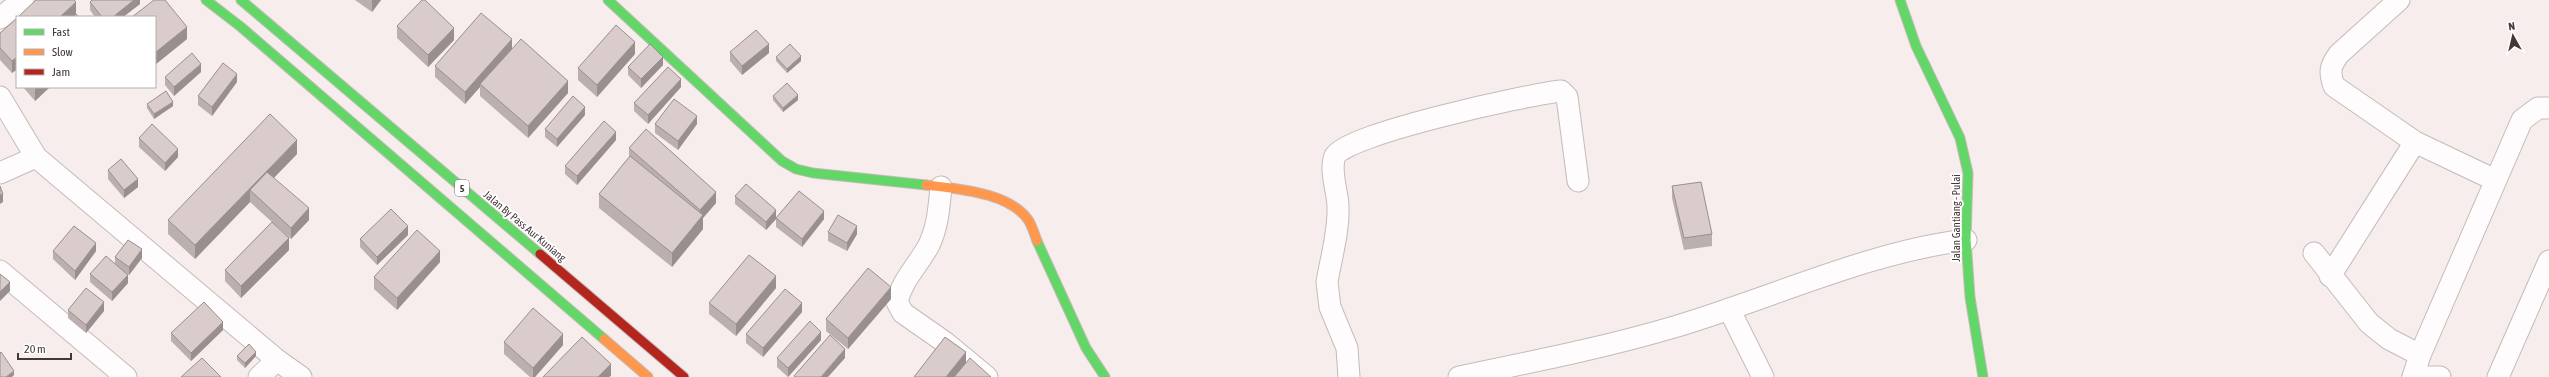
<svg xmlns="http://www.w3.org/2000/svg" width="2549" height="377" font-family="'Asap Condensed',sans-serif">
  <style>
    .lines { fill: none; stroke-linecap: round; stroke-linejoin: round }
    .street-casing { stroke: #c5bbba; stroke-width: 23 }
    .fast-casing { stroke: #c5bbba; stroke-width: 11 }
    .slow-casing { stroke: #c5bbba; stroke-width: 11 }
    .jam-casing { stroke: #c5bbba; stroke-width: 11 }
    .street { stroke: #fefcfc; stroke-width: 21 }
    .fast { stroke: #63d668; stroke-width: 9 }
    .slow { stroke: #ff974d; stroke-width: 9 }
    .jam { stroke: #b3261e; stroke-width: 9 }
    .wall { fill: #bbafaf }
    .shaded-wall { fill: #988f8e }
    .building { fill: #d9cccb; stroke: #988f8e }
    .labels { text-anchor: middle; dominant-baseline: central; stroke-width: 3.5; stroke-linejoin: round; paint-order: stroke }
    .shield { fill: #fff; stroke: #7c7473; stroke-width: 1 }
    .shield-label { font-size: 10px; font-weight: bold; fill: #443837 }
    .street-label { font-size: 11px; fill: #443837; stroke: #fff }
  </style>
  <rect width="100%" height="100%" fill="#f7edec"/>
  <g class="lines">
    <!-- street casing -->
    <g class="street-casing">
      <g id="street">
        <path d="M2399 0 2339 54C2330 66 2329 72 2334 86L2415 142 2495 180"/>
        <path d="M0 18 23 0"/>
        <path d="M0 97 36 157 0 173"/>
        <path d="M36 157 277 360 259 377"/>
        <path d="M941 187C939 207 938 226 929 245 919 264 902 280 897 302L903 313 946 343 987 377"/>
        <path d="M2314 253 2369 323 2389 339 2420 355"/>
        <path d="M0 271 126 377"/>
        <path d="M2330 276 2415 142"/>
        <path d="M1729 309 1763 377"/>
        <path d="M277 360 301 377"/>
        <path d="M1349 377 1347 348 1330 307 1327 282C1331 258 1339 231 1338 207 1338 192 1329 170 1335 156 1346 134 1531 94 1561 91L1567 97 1578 181"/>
        <path d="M1459 377C1531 362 1603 348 1674 327 1769 299 1868 252 1966 240"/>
        <path d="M2413 377 2420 355 2522 120 2538 108H2549"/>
        <path d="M2413 377H2440"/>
        <path d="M2498 377 2549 261"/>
      </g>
    </g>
    <!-- fast casing -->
    <g class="fast-casing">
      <g id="fast">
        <path d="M206 0 241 27 604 339"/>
        <path d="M241 0 540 254"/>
        <path d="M608 0 782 161 796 169 813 173 926 185"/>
        <path d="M1900 0 1916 46 1960 138 1968 173 1966 240 1970 297 1983 377"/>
        <path d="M1037 241 1086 348 1105 377"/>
      </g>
    </g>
    <!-- slow casing -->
    <g class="slow-casing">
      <g id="slow">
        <path d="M926 185C957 189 1010 192 1029 221 1032 227 1035 235 1037 241"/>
        <path d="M604 339 648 377"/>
      </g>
    </g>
    <!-- jam casing -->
    <g class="jam-casing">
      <path id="jam" d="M540 254 684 377"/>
    </g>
    <!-- street -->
    <use href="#street" class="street"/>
    <!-- fast -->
    <use href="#fast" class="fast"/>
    <!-- slow -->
    <use href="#slow" class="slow"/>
    <!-- jam -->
    <use href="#jam" class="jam"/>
  </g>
  <!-- wall -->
  <g class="wall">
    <path d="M140 0V4L123 17H95L90 10V2Z"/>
    <path d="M355 0H381L372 12Z"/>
    <path d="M155 17 187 39 156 64 155 63Z"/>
    <path d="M17 18V81L16 79V70L12 73 0 60V33Z"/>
    <path d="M397 26 454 40 428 67 397 38Z"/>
    <path d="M512 49 568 93 528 138 480 96V87L465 104 435 77V66Z"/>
    <path d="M730 52 769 53 742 75 730 61Z"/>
    <path d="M635 54 597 97 578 80V68Z"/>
    <path d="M776 57 801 61 787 73 776 61Z"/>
    <path d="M663 65 641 88 628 75V67Z"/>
    <path d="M201 72 174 96 165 85V77Z"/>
    <path d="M237 82 212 116 198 105V96Z"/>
    <path d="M23 87H50L35 101Z"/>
    <path d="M681 87 648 124 634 111V103Z"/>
    <path d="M773 96 798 100 783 112 773 100Z"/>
    <path d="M147 104 173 106 154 119 147 108Z"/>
    <path d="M585 115 557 147 545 137V129Z"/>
    <path d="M655 124H697L678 150 655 133Z"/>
    <path d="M139 138 178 157 165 171 139 147Z"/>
    <path d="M616 140 577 185 565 174V166Z"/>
    <path d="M629 148 716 203 703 218V229L672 267 599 208V194L629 157Z"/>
    <path d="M297 154 274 178 309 220 291 239 272 222 289 250 241 298 225 281V270L272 222 250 202 195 259 168 234V220Z"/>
    <path d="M108 170 138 187 124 198 108 179Z"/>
    <path d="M1672 186 1712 234V246L1684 250 1672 198Z"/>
    <path d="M735 196 776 219 766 230 735 204Z"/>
    <path d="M776 218 824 219 802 247 776 227Z"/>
    <path d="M828 232 857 234 847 251 828 241Z"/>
    <path d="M408 235 377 265 360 247V239Z"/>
    <path d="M53 251H96L75 280 53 259Z"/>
    <path d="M115 257 142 258 129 275 126 273 128 283 112 301 90 282V274L115 264Z"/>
    <path d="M440 262 397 310 374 289V277Z"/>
    <path d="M776 288 736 336 709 314V303Z"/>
    <path d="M891 299 848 349 826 331V319Z"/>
    <path d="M68 310 104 311 86 333 68 318Z"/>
    <path d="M802 312 763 357 746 343V334Z"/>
    <path d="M223 330 191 361 171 341V333Z"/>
    <path d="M821 340 788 377 777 367V358Z"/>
    <path d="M504 342 563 345 535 377H530L504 354Z"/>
    <path d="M237 356H256L245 368 237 360Z"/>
  </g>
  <!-- shaded-wall -->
  <g class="shaded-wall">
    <path d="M134 0H140V4L123 17H113Z"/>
    <path d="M372 0H381L372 12Z"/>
    <path d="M76 2V14L73 17H60Z"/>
    <path d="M187 27V39L156 64V52Z"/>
    <path d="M454 28V40L428 67V55Z"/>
    <path d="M512 39V51L480 84V87L465 104V92Z"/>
    <path d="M635 42V54L597 97V85Z"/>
    <path d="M769 44V53L742 75V66Z"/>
    <path d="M801 56V61L787 73V69Z"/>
    <path d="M17 57V69L16 68V70L12 73V61Z"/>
    <path d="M663 57V65L641 88V79Z"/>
    <path d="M201 64V72L174 96V87Z"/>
    <path d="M237 74V82L212 116V107Z"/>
    <path d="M681 79V87L648 124V115Z"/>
    <path d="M568 81V93L528 138V126Z"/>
    <path d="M37 87H50L35 101V89Z"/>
    <path d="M798 95V100L783 112V108Z"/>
    <path d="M173 102V106L154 119V114Z"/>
    <path d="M585 107V115L557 147V139Z"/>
    <path d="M697 116V124L678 150V141Z"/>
    <path d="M616 132V140L577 185V176Z"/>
    <path d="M297 140V154L256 196 250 190V202L195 259V245Z"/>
    <path d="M178 149V157L165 171V163Z"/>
    <path d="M138 179V187L124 198V190Z"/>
    <path d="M716 192V203L703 218V229L672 267V253L700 219V210Z"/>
    <path d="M3 194V202L0 204V195Z"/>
    <path d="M309 208V220L291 239V228Z"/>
    <path d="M776 210V219L766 230V222Z"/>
    <path d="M824 211V219L802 247V239Z"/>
    <path d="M408 226V235L377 265V257Z"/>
    <path d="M857 226V234L847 251V243Z"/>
    <path d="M289 238V250L241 298V286Z"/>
    <path d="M96 243V251L75 280V271Z"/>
    <path d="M142 249V258L129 275V267Z"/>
    <path d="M440 251V262L397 310V298Z"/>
    <path d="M128 275V283L112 301V292Z"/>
    <path d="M776 276V288L736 336V324Z"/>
    <path d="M10 282V291L0 301V292Z"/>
    <path d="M891 287V299L848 349V338Z"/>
    <path d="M104 302V311L86 333V325Z"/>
    <path d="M802 303V312L763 357V348Z"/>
    <path d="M223 322V330L191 361V353Z"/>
    <path d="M821 332V340L788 377V368Z"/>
    <path d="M563 334V345L535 377H533V368Z"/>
    <path d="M845 349V358L828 377H821Z"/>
    <path d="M256 352V356L245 368V363Z"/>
    <path d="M966 352V364L956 377H946Z"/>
    <path d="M611 364V376L609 377H598Z"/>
    <path d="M14 371V375L12 377H6Z"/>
  </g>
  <!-- building -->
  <g class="building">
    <path d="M36 0H74L76 2 60 17H18Z"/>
    <path d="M92 0H134L113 17H102L90 2Z"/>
    <path d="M154 0H165L187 27 156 52 155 51V17H132Z"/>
    <path d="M422 0H425L454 28 428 55 397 26Z"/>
    <path d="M481 13 512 39 465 92 435 66Z"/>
    <path d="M76 14 79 17H73Z"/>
    <path d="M17 18V57L12 61 0 48V33Z"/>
    <path d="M616 25 635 42 597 85 578 68Z"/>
    <path d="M756 30 769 44 742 66 730 52Z"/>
    <path d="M521 39 568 81 528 126 480 84Z"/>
    <path d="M650 44 663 57 641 79 628 67Z"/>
    <path d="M790 44 801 56 787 69 776 57Z"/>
    <path d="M192 53 201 64 174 87 165 77Z"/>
    <path d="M223 63 237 74 212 107 198 96Z"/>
    <path d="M668 67 681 79 648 115 634 103Z"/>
    <path d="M787 83 798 95 783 108 773 96Z"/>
    <path d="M166 91 173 102 154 114 147 104Z"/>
    <path d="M573 96 585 107 557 139 545 129Z"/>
    <path d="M674 99 697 116 678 141 655 124Z"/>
    <path d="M270 114 297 140 195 245 168 220Z"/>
    <path d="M604 121 616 132 577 176 565 166Z"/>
    <path d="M152 124 178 149 165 163 139 138Z"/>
    <path d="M646 129 716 192 700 210 629 148Z"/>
    <path d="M630 156 703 215 672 253 599 194Z"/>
    <path d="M121 159 138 179 124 190 108 170Z"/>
    <path d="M267 172 309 208 291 228 250 190Z"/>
    <path d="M1701 182 1712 234 1684 238 1672 186Z"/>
    <path d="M746 184 776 210 766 222 735 196Z"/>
    <path d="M0 186 3 194 0 195Z"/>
    <path d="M799 191 824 211 802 239 776 218Z"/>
    <path d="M391 209 408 226 377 257 360 239Z"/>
    <path d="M838 215 857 226 847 243 828 232Z"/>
    <path d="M272 222 289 238 241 286 225 270Z"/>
    <path d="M74 226 96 243 75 271 53 251Z"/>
    <path d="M417 230 440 251 397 298 374 277Z"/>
    <path d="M128 240 142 249 129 267 115 257Z"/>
    <path d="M749 255 776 276 736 324 709 303Z"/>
    <path d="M106 256 128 275 112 292 90 274Z"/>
    <path d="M868 268 891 287 848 338 826 319Z"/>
    <path d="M0 274 10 282 0 292Z"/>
    <path d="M86 288 104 302 86 325 68 310Z"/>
    <path d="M785 289 802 303 763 348 746 334Z"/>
    <path d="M204 302 223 322 191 353 171 333Z"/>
    <path d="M533 308 563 334 533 368 504 342Z"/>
    <path d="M810 321 821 332 788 368 777 358Z"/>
    <path d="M830 335 845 349 821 377H795L794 376Z"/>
    <path d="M582 337 611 364 598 377H543Z"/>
    <path d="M945 337 966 352 946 377H914Z"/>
    <path d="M249 344 256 352 245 363 237 356Z"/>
    <path d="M1 352 14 371 6 377H0V353Z"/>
    <path d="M202 358 221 377H181Z"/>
    <path d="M970 358 991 377H954Z"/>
  </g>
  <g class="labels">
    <!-- shield labels -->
    <rect class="shield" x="455" y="180" width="14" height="16" rx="3"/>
    <g class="shield-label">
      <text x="462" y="188">5</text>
    </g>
    <!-- street labels -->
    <g class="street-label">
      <text transform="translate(1956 218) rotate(-90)">Jalan Gantiang - Pulai</text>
      <text transform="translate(525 226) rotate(40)">Jalan By Pass Aur Kuniang</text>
    </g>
  </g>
  <!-- legend -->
  <rect x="16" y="16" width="140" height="72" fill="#ffffff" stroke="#b4afaf"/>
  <rect x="24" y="29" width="20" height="6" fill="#63d668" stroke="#b4afaf"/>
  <text x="52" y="36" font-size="12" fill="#443837">Fast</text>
  <rect x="24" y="49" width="20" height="6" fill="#ff974d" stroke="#b4afaf"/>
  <text x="52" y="56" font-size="12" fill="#443837">Slow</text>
  <rect x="24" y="69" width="20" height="6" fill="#b3261e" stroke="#b4afaf"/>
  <text x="52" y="76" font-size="12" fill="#443837">Jam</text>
  <!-- north arrow -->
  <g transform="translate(2513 36) rotate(352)" stroke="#ffffff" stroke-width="3" paint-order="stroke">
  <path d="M0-3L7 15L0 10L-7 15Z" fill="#443837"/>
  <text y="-6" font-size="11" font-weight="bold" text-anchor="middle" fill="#443837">N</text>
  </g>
  <!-- scale -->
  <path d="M18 353v6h53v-6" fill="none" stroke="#443837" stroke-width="2"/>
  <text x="24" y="353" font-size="12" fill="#443837" stroke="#ffffff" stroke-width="3" paint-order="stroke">20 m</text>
</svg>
